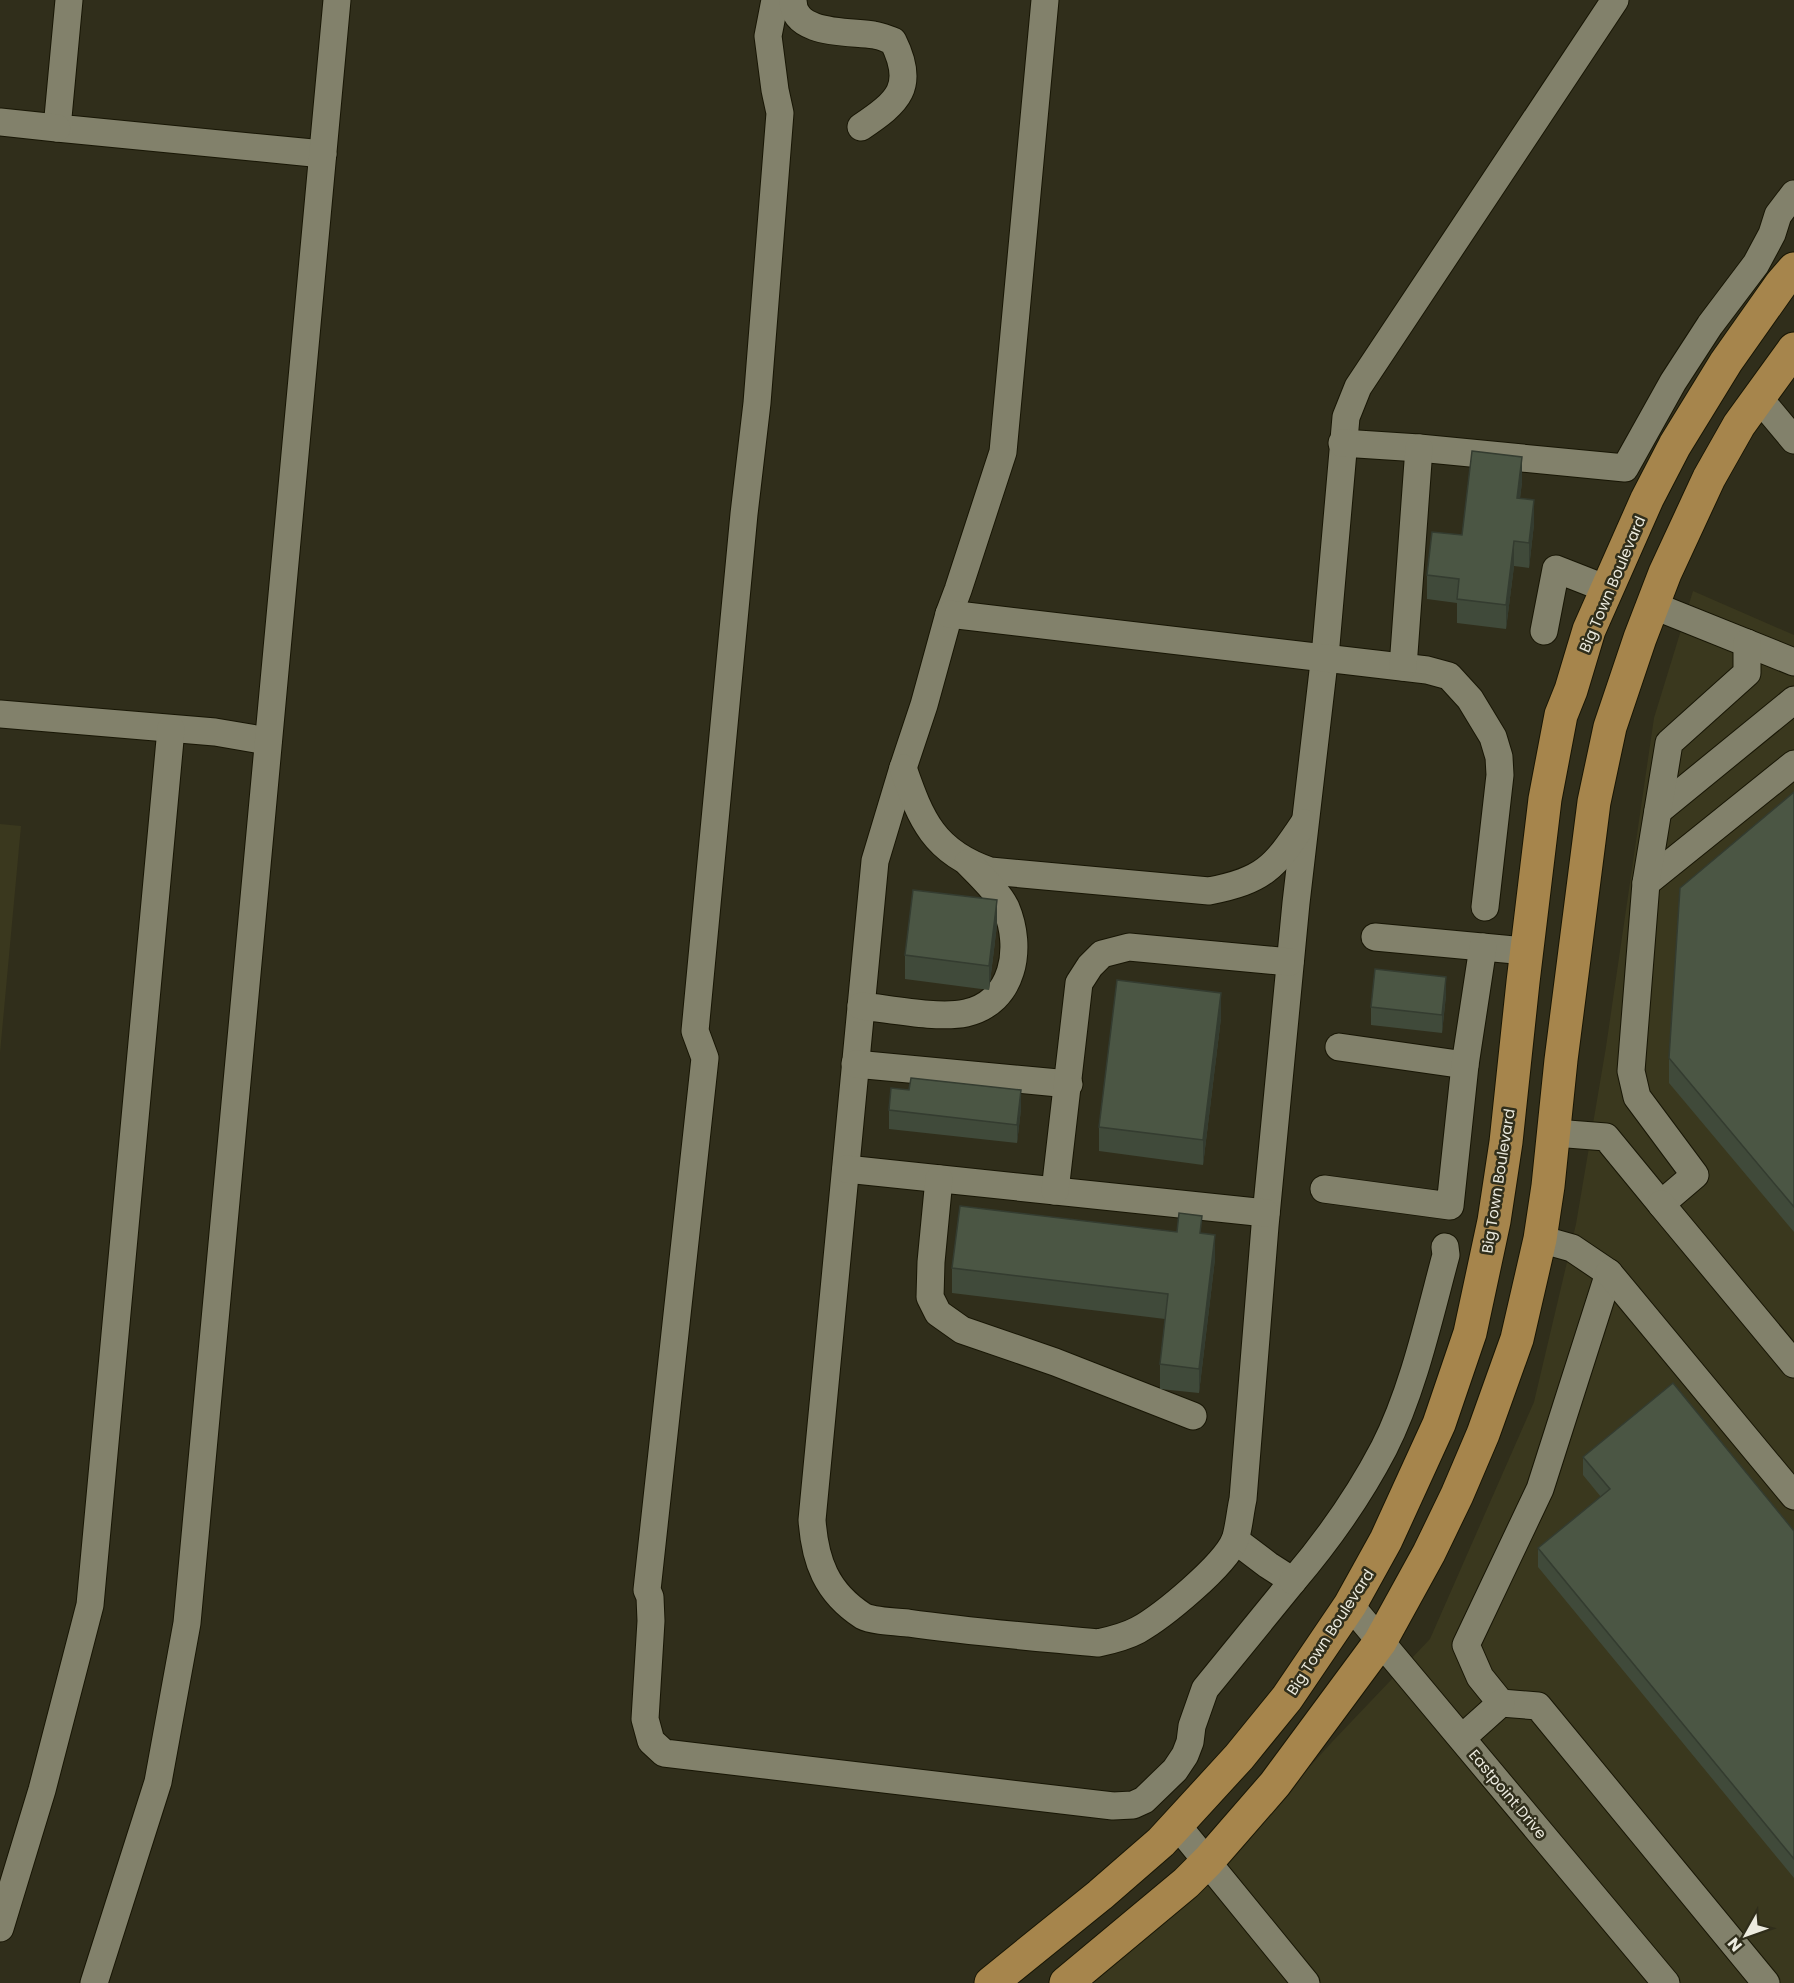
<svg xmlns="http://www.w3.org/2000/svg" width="1794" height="1983" font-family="Poppins,sans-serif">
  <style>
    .built { fill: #3a381e }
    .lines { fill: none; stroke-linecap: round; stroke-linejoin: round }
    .minor-casing { stroke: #181605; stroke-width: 29 }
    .major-casing { stroke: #181605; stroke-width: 35 }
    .minor { stroke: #82816b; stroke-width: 27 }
    .major { stroke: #a6854c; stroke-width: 33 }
    .wall { fill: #404a3a }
    .shaded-wall { fill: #343c30 }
    .building { fill: #4b5644; stroke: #343c30; stroke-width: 1.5 }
    .labels { text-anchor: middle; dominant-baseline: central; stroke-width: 5; stroke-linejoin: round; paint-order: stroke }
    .street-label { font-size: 15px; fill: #ecebdf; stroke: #302e1b }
  </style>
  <rect width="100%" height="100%" fill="#302e1b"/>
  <!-- built -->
  <g class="built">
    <path d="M1693 591 1794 635V1983H1091L1183 1907 1332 1742 1430 1639 1534 1402 1576 1224 1606 1047 1654 718Z"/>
    <path d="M0 824 21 826 0 1053Z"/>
  </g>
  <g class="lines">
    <!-- minor casing -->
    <g class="minor-casing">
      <g id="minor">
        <path d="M69 0 57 128 323 154"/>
        <path d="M775 0 768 36 775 90 780 113 757 403 744 514 695 1031 705 1058 647 1590 650 1597 651 1621 645 1719 651 1741 664 1753 1113 1806 1133 1805 1144 1800 1175 1770 1185 1755 1190 1742 1192 1726 1205 1689 1293 1581 1268 1565 1235 1540"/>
        <path d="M793 0C793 36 850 31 874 35 881 36 887 39 893 41 916 87 898 102 861 127"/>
        <path d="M1045 0 1003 452 958 590 949 614 924 705 903 768 875 861 812 1520C815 1561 826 1592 863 1616 872 1621 897 1622 908 1623 971 1632 1035 1637 1098 1643 1112 1640 1125 1637 1138 1630 1163 1616 1224 1566 1235 1540 1239 1528 1240 1512 1243 1499L1265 1226 1296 903 1326 645 1346 417 1358 387 1615 0"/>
        <path d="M0 122 57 128"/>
        <path d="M1758 397 1794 440"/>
        <path d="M1342 443 1419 448 1625 468 1673 382 1710 325 1756 264 1772 234 1778 215 1794 194"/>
        <path d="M1652 605 1794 662"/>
        <path d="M949 614 1427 670 1449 676 1470 699 1493 737 1499 757 1500 775 1485 907"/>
        <path d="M1544 631 1556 569 1607 589"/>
        <path d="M1403 667 1419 448"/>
        <path d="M0 714 215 732 268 741"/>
        <path d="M903 768C921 820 934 852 990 871L1209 891C1264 880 1274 868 1304 823"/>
        <path d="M1658 811 1794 700"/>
        <path d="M1646 883 1794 764"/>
        <path d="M1375 937 1526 951"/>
        <path d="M861 1006C890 1009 938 1019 966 1013 1014 1002 1023 948 1006 908 999 893 980 875 968 863"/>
        <path d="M1339 1047 1465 1065"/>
        <path d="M855 1064 1069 1084"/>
        <path d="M1555 1133 1606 1137 1661 1204 1695 1175 1637 1097 1631 1071 1646 883 1669 743 1747 673V643"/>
        <path d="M846 1169 1266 1213"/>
        <path d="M939 1179 931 1262 930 1297 938 1313 962 1330 1055 1362 1193 1416"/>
        <path d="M1324 1189 1450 1206 1465 1065 1483 947"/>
        <path d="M1055 1191 1079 983 1090 966 1102 954 1129 947 1290 962"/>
        <path d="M1661 1204 1794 1364"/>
        <path d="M1540 1239 1572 1248 1609 1273 1540 1489 1466 1645 1480 1677 1501 1703 1538 1706 1766 1983"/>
        <path d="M1609 1273 1794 1496"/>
        <path d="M1293 1581C1328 1540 1359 1496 1384 1448 1413 1391 1429 1318 1446 1255L1445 1247"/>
        <path d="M1350 1605 1666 1983"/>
        <path d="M1462 1738 1501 1703"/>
        <path d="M1177 1825 1306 1983"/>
        <path d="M0 1928 42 1790 90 1605 171 729"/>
        <path d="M94 1983 158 1782 187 1623 337 0"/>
      </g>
    </g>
    <!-- major casing -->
    <g class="major-casing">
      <g id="major">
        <path d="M991 1983 1100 1895 1161 1842 1239 1757 1287 1698 1350 1605 1386 1540 1439 1424 1470 1333 1494 1221 1506 1142 1523 982 1545 799 1561 715 1571 690 1589 630 1647 499 1675 445 1726 362 1781 284 1794 269"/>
        <path d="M1066 1983 1186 1883 1208 1861 1275 1784 1380 1642 1429 1553 1457 1495 1483 1434 1517 1339 1540 1239 1548 1186 1561 1060 1594 802 1610 727 1640 638 1665 573 1709 478 1739 425 1794 349"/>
      </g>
    </g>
    <!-- minor -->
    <use href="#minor" class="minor"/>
    <!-- major -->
    <use href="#major" class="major"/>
  </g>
  <!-- wall -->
  <g class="wall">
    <path d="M1522 482 1520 498 1534 524 1529 568 1514 566 1506 629 1457 623V603L1427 599V575L1462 535Z"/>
    <path d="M1794 792V1232L1669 1083V1058Z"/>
    <path d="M997 925 989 990 905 979V955Z"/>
    <path d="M1446 995 1442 1033 1371 1025V1007Z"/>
    <path d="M1221 1018 1203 1165 1099 1151V1127Z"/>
    <path d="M1021 1109 1017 1143 889 1129V1110Z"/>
    <path d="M1177 1232 1202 1233 1215 1259 1199 1393 1160 1389V1364L1165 1319 952 1293V1268Z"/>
    <path d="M1583 1457 1794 1531V1878L1538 1567V1548L1601 1497 1583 1475Z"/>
  </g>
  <!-- shaded-wall -->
  <g class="shaded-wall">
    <path d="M1522 457V482L1517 522V498Z"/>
    <path d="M1534 500V524L1529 568V543Z"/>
    <path d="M1514 541V566L1506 629V605Z"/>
    <path d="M997 900V925L989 990V966Z"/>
    <path d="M1446 977V995L1442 1033V1015Z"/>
    <path d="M1221 993V1018L1203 1165V1140Z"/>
    <path d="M1021 1090V1109L1017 1143V1125Z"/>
    <path d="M1215 1235V1259L1199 1393V1369Z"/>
  </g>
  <!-- building -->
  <g class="building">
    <path d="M1472 451 1522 457 1517 498 1534 500 1529 543 1514 541 1506 605 1457 599 1459 579 1427 575 1432 532 1462 535Z"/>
    <path d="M1794 792V1207L1669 1058 1680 888Z"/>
    <path d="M913 890 997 900 989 966 905 955Z"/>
    <path d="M1375 969 1446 977 1442 1015 1371 1007Z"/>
    <path d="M1117 980 1221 993 1203 1140 1099 1127Z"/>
    <path d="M911 1078 1021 1090 1017 1125 889 1110 891 1088 909 1090Z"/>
    <path d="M960 1206 1177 1232 1179 1213 1202 1216 1200 1233 1215 1235 1199 1369 1160 1364 1168 1294 952 1268Z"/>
    <path d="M1673 1383 1794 1531V1859L1538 1548 1610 1489 1583 1457Z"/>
  </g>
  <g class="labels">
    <!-- street labels -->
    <g class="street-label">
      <text transform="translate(1612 584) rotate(-67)">Big Town Boulevard</text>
      <text transform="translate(1498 1181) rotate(-81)">Big Town Boulevard</text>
      <text transform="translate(1330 1632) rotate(-57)">Big Town Boulevard</text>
      <text transform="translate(1508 1794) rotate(50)">Eastpoint Drive</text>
    </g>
  </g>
  <!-- north arrow -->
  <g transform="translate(1746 1935) rotate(230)" stroke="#302e1b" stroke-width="4.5" paint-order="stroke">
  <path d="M0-4.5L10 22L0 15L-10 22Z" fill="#ecebdf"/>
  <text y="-9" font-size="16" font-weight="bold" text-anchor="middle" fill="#ecebdf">N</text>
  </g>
</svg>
